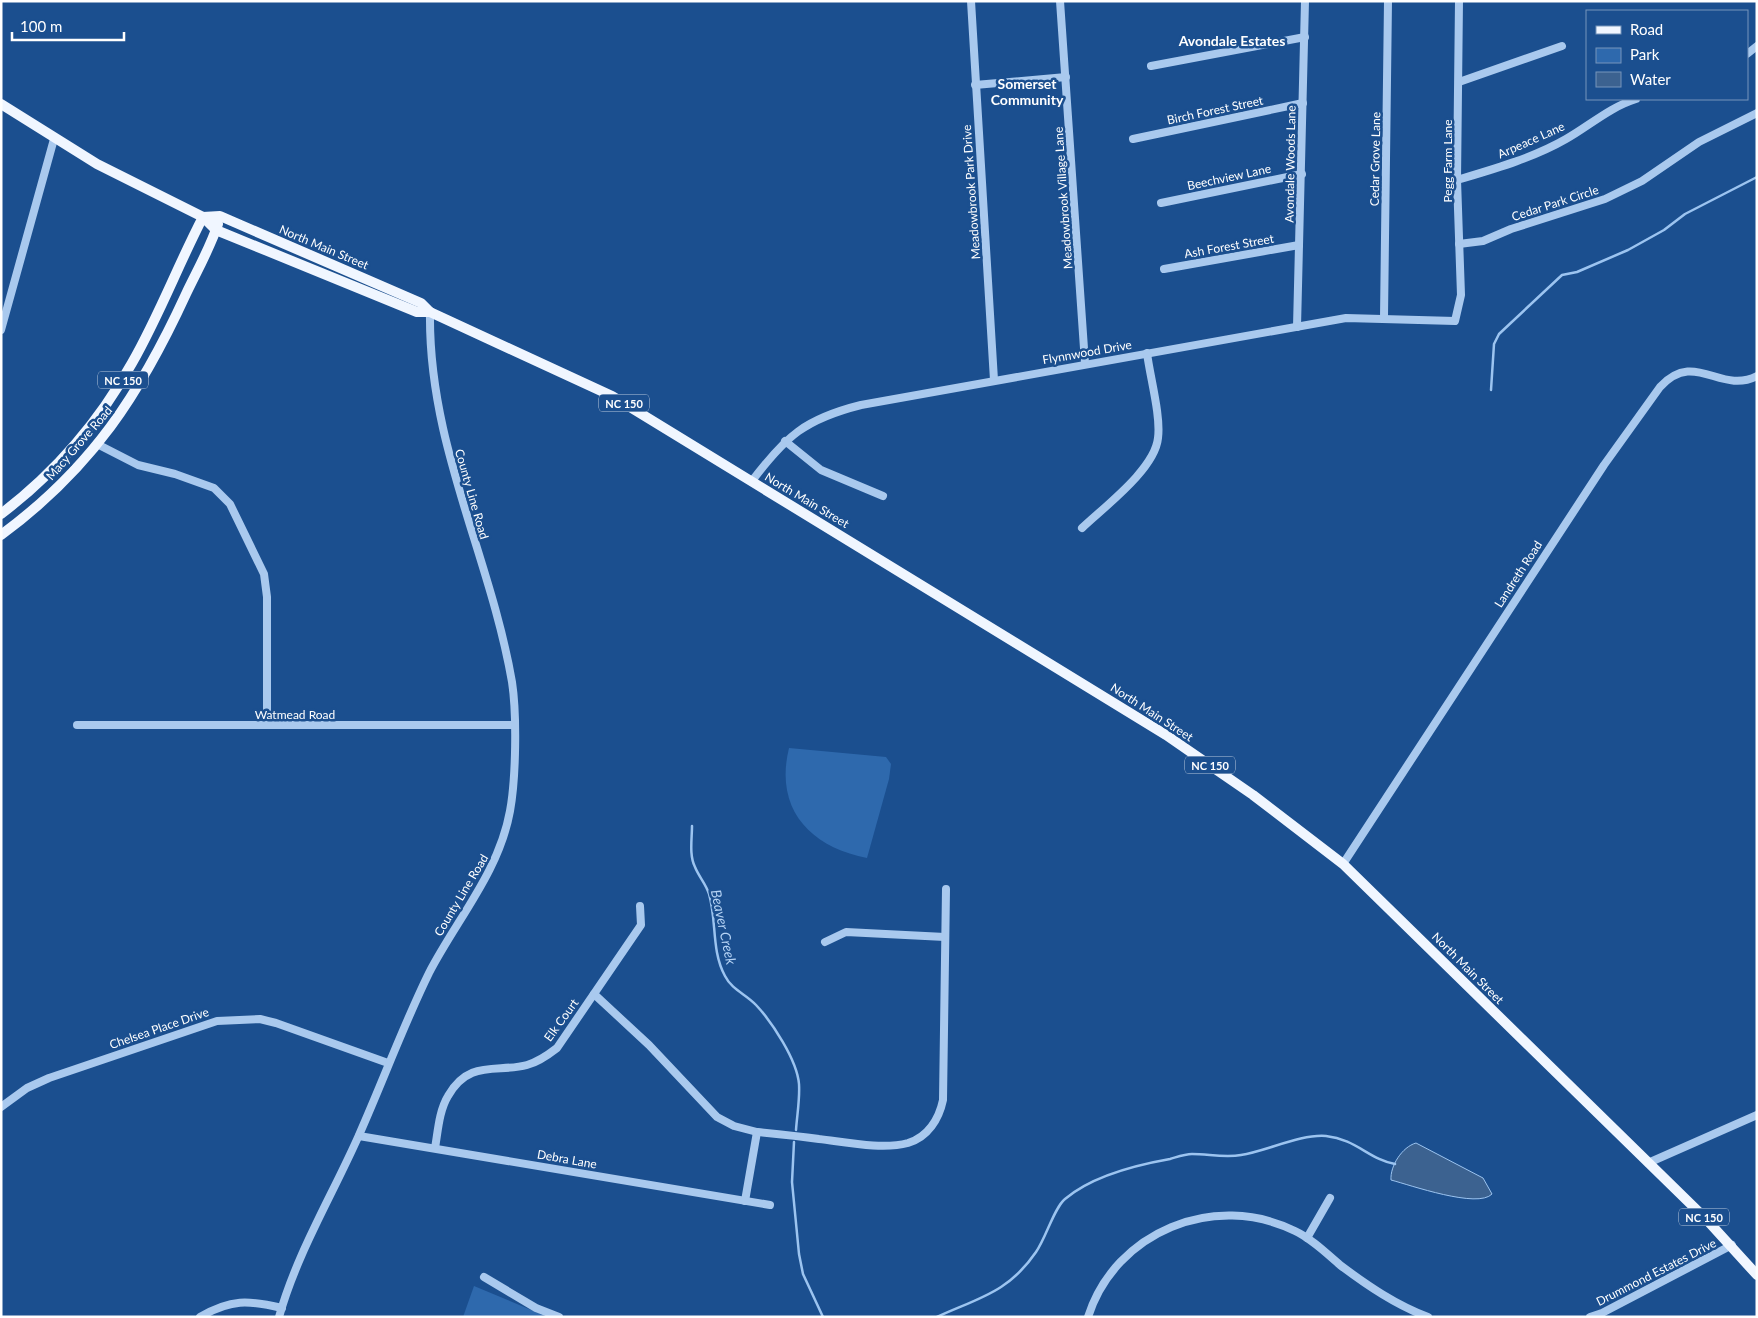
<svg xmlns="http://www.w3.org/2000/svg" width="1758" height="1318" font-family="Lato,sans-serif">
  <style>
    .green { fill: #2e69ad }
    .water { fill: #3c6290; stroke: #9cc4f0 }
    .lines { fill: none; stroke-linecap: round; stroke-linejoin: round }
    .stream { stroke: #9cc4f0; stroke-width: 2.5 }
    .minor { stroke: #a9c9ee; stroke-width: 8 }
    .major { stroke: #f0f6ff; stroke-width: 10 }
    .labels { text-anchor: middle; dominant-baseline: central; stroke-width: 5; stroke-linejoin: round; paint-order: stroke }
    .shield { fill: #1b4f8f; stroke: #bbcadd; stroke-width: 1 }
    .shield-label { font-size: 11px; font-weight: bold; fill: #fff }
    .street-label { font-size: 12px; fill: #fff; stroke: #1b4f8f }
    .neighbourhood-label { font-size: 14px; font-weight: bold; fill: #fff; stroke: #1b4f8f }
    .water-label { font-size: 14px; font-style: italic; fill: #b5d3f5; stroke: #1b4f8f }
  </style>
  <rect width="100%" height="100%" fill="#1b4f8f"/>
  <!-- green -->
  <g class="green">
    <path d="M789 748 886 757 891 764 889 779 867 858C810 847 774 809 789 748Z"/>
    <path d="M474 1286 548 1317H463Z"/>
  </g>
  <!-- water -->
  <path class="water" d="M1416 1143 1483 1178 1492 1194C1478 1209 1410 1185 1391 1180 1390 1166 1402 1147 1416 1143Z"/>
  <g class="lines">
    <!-- stream -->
    <g class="stream">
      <path d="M1491 390 1494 344 1499 334 1562 275 1577 272 1628 250 1664 230 1685 214 1757 177"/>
      <path d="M692 826C692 839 689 855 695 867 699 877 706 884 709 894 717 921 711 950 725 976 732 990 746 994 756 1005 772 1022 797 1060 799 1084 800 1099 797 1115 796 1130"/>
      <path d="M794 1142 792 1182 799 1254 803 1274 823 1317"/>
      <path d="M937 1317C978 1298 1008 1293 1036 1252 1046 1238 1054 1208 1065 1199 1092 1176 1136 1165 1170 1159 1177 1157 1185 1154 1192 1154 1208 1154 1225 1158 1241 1155 1267 1151 1300 1134 1326 1136 1356 1139 1370 1160 1395 1164"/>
    </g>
    <!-- minor -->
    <g class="minor">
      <path d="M971 1 994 380"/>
      <path d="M1060 1 1085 363"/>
      <path d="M1747 54 1757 46"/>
      <path d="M1151 66 1305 37"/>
      <path d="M1459 82 1562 46"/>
      <path d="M975 85 1066 77"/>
      <path d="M1133 139 1303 103"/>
      <path d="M1457 180C1494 169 1533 158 1566 139 1589 126 1610 107 1636 99"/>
      <path d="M1161 203 1302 174"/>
      <path d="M1459 244 1483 241 1511 229 1605 199 1642 181 1699 142 1757 113"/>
      <path d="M1164 269 1299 245"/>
      <path d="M1384 317 1388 1"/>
      <path d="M1297 327 1305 1"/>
      <path d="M1 330 54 139"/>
      <path d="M785 441 821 470 883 496"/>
      <path d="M97 444 138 465 175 474 214 488 230 504 264 574 267 597V725"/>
      <path d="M752 481C786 436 805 419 861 405L1346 318 1455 321 1461 295 1457 180 1459 1"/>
      <path d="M1082 528C1104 507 1155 469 1158 438 1161 416 1150 377 1147 353"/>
      <path d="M77 725H514"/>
      <path d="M1343 864 1604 465 1660 387C1695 349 1720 395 1757 376"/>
      <path d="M825 942 846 932 945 937"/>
      <path d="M594 994 649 1045 717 1117 734 1126 757 1132"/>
      <path d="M1 1107 27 1088 49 1078 217 1021 260 1019 276 1023 388 1063"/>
      <path d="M359 1136 770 1205"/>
      <path d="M435 1148C438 1131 439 1111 448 1096 469 1059 497 1073 527 1065 538 1062 548 1055 557 1048L641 925 640 906"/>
      <path d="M1648 1163 1757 1115"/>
      <path d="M745 1201 757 1132C778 1134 798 1136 819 1139 845 1142 882 1150 908 1143 928 1137 939 1119 943 1100L946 889"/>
      <path d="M1307 1238 1330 1198"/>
      <path d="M484 1277 536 1308 559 1317"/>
      <path d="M200 1317C231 1299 248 1300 282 1308"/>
      <path d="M279 1317C297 1253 332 1196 359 1135 383 1081 403 1026 429 973 457 919 499 872 510 811 516 778 517 715 512 682 490 555 428 445 430 312"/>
      <path d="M1088 1317C1115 1232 1214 1191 1295 1231 1312 1239 1326 1253 1340 1265 1368 1286 1396 1305 1428 1317"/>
      <path d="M1590 1317 1602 1313 1732 1245"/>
    </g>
    <!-- major -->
    <g class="major">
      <path d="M1 104 97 164 203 217 216 230 417 312H430"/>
      <path d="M203 217 220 216 421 303 430 312 612 396 1166 735 1253 795 1343 864 1706 1219 1757 1275"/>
      <path d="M1 514C55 473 99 422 132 363 159 316 178 265 203 217"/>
      <path d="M1 535C92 468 140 394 186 294 197 271 210 248 218 224"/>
    </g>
  </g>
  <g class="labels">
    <!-- shield labels -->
    <g class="shield">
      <rect x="98" y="371.5" width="50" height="17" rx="4"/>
      <rect x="599" y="394.5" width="50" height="17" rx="4"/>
      <rect x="1185" y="756.5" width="50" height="17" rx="4"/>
      <rect x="1679" y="1208.5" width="50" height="17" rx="4"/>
    </g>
    <g class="shield-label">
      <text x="123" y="380">NC 150</text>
      <text x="624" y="403">NC 150</text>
      <text x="1210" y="765">NC 150</text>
      <text x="1704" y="1217">NC 150</text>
    </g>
    <!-- street labels -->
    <g class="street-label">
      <text transform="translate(1215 110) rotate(-12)">Birch Forest Street</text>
      <text transform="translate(1531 140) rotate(-24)">Arpeace Lane</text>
      <text transform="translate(1375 159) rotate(-89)">Cedar Grove Lane</text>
      <text transform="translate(1447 161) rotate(-90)">Pegg Farm Lane</text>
      <text transform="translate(1290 164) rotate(-89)">Avondale Woods Lane</text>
      <text transform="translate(1229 177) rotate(-12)">Beechview Lane</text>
      <text transform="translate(971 192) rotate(-94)">Meadowbrook Park Drive</text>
      <text transform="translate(1063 198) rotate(-94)">Meadowbrook Village Lane</text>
      <text transform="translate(1555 203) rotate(-18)">Cedar Park Circle</text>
      <text transform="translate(1229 246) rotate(-10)">Ash Forest Street</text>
      <text transform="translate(324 247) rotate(23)">North Main Street</text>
      <text transform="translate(1087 352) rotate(-10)">Flynnwood Drive</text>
      <text transform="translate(79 443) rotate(-49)">Macy Grove Road</text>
      <text transform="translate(472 494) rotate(74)">County Line Road</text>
      <text transform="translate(807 500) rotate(31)">North Main Street</text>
      <text transform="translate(1518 574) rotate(-57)">Landreth Road</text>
      <text transform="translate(1152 712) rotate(33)">North Main Street</text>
      <text x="295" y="714">Watmead Road</text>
      <text transform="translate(461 895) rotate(-59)">County Line Road</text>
      <text transform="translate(1468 968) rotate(45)">North Main Street</text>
      <text transform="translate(561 1020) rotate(-54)">Elk Court</text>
      <text transform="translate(159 1028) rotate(-19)">Chelsea Place Drive</text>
      <text transform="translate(567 1159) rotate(10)">Debra Lane</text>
      <text transform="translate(1656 1272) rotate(-27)">Drummond Estates Drive</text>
    </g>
    <!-- neighbourhood labels -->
    <g class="neighbourhood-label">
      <text x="1232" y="40">Avondale Estates</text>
      <text x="1027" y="83">Somerset<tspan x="1027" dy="16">Community</tspan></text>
    </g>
    <!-- water labels -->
    <g class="water-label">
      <text transform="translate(724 927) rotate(78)">Beaver Creek</text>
    </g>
  </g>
  <!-- border -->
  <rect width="1758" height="1318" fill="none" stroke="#ffffff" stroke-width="5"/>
  <!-- legend -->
  <rect x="1586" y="10" width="162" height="90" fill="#1b4f8f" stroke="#7695bc"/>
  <rect x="1596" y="26" width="25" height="8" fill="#f0f6ff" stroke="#7695bc"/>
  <text x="1630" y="35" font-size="15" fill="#ffffff">Road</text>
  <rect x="1596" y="48" width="25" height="15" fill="#2e69ad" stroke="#7695bc"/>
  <text x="1630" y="60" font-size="15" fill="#ffffff">Park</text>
  <rect x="1596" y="72" width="25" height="15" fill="#3c6290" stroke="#7695bc"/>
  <text x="1630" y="85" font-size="15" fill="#ffffff">Water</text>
  <!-- scale -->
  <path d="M12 32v8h112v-8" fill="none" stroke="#ffffff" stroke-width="2.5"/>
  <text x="20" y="32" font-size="15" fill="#ffffff" stroke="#1b4f8f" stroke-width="4" paint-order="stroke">100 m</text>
</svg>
